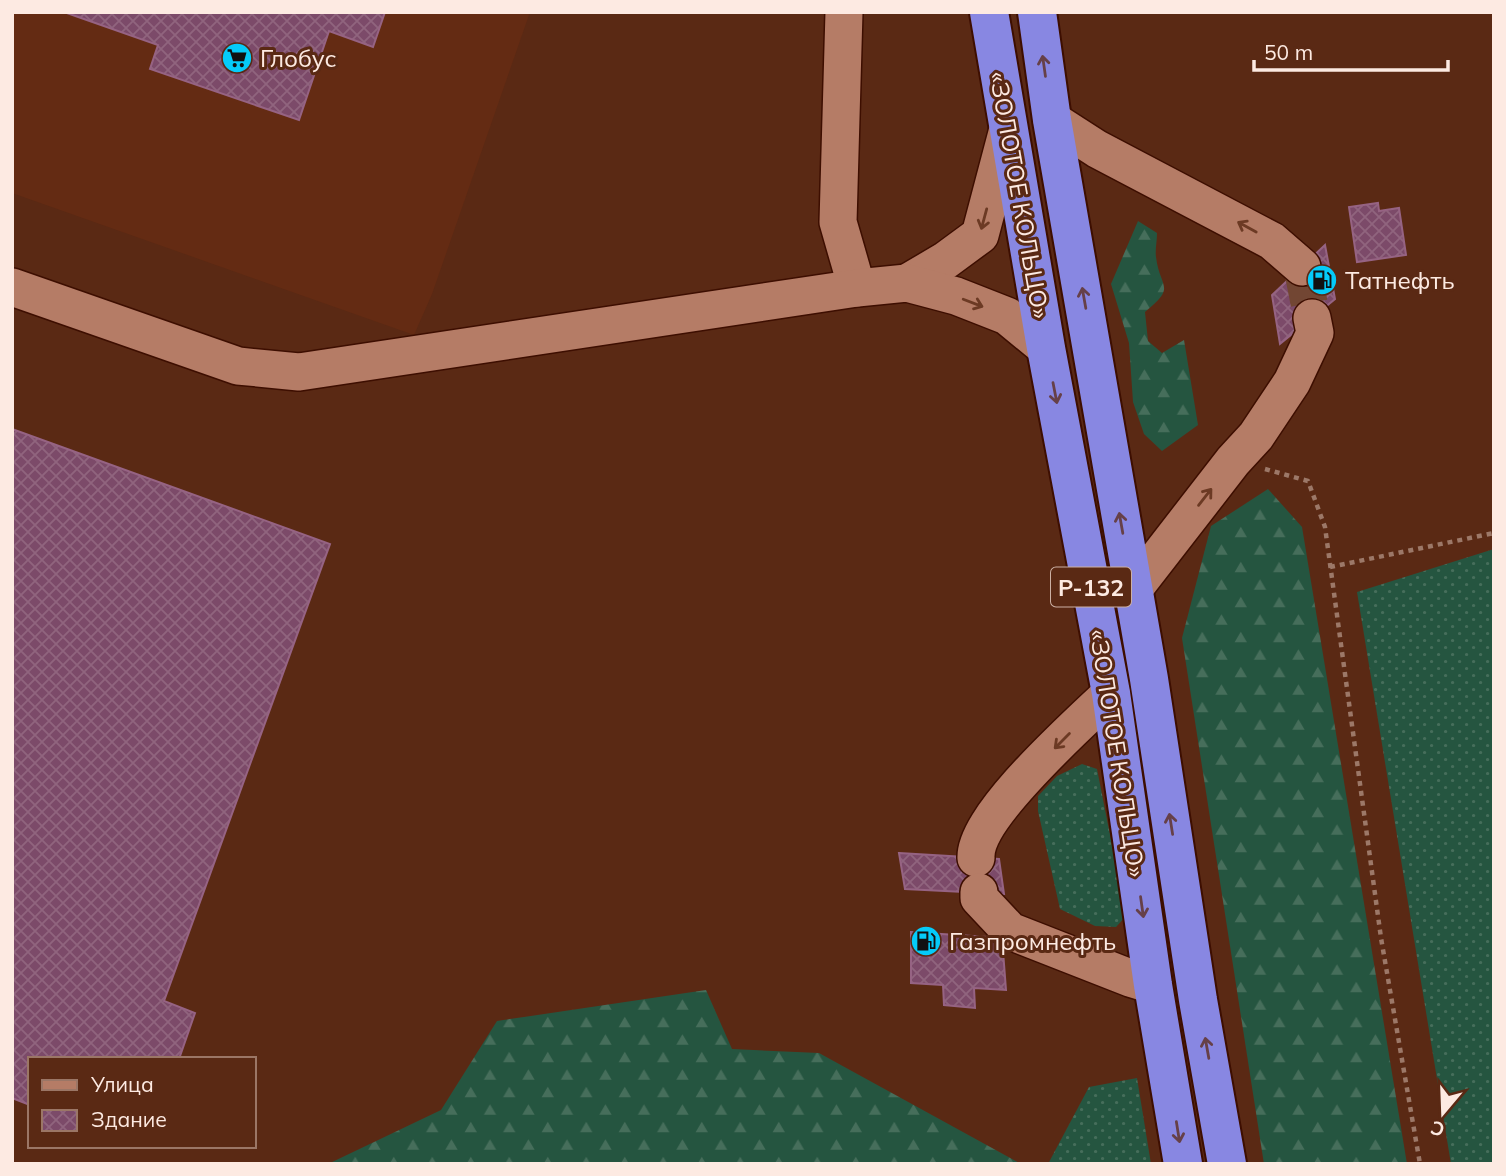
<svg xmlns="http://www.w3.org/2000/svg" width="1506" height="1176" font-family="Mulish,sans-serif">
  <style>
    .built { fill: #642b13 }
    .grass { fill: url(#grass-dots) }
    .forest { fill: url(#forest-firs) }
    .building { fill: url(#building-cross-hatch); stroke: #966383; stroke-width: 2 }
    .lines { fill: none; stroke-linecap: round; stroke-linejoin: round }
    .minor-tunnel { stroke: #724633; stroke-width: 37; stroke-dasharray: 37 18; stroke-linecap: butt }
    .minor-casing { stroke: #3d0e00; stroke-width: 40 }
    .highway-casing { stroke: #3d0e00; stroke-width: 42 }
    .path { stroke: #9c7868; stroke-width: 4.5; stroke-dasharray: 5 5; stroke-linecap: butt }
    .minor { stroke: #b57c66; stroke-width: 37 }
    .highway { stroke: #8887e2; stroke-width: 38 }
    .oneway { stroke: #664048 }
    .oneway2 { stroke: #6c3a24 }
    .labels { text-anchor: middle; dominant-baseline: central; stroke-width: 6; stroke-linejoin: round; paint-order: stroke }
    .shield { fill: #5a2914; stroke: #ccb0a4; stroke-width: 2 }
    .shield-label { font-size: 23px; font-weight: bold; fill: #fdeae2 }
    .poi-label { font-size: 24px; fill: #fdeae2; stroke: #5a2914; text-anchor: start }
    .street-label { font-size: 24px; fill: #fdeae2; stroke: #5a2914 }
  </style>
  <defs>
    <pattern id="grass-dots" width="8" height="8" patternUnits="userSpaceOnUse" patternTransform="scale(1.75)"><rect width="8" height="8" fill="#255540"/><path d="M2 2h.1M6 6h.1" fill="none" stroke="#466e5b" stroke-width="1.8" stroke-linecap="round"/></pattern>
    <pattern id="forest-firs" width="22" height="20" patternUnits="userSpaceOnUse" patternTransform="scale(1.75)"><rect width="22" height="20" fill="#255540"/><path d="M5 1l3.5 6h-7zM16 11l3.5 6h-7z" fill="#466e5b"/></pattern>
    <pattern id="building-cross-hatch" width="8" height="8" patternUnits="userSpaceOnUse" patternTransform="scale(1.75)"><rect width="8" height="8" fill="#7c4a69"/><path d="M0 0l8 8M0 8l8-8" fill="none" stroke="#90647e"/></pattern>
  </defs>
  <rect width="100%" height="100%" fill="#5a2914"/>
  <!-- built -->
  <path class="built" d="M12 12H530L432 294 414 335 12 193Z"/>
  <!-- grass -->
  <g class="grass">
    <path d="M1494 549V1164H1451L1357 592Z"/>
    <path d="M1082 764 1097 769 1126 916 1116 927 1095 926 1060 909 1038 811V796L1057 776Z"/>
    <path d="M1137 1078 1151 1164H1048L1089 1087Z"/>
  </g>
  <!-- forest -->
  <g class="forest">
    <path d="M1138 221 1157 233C1157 241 1155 250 1156 257 1160 289 1177 286 1145 312L1148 341 1162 353 1184 340 1198 425 1162 451 1144 434 1133 402 1129 343 1111 284Z"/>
    <path d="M1268 489 1302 527 1407 1164H1264L1182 638 1211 526Z"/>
    <path d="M706 990 732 1049 819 1053 1021 1164H328L441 1110 497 1021Z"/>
  </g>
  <!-- building -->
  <g class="building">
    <path d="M64 12H385L373 47 329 31 299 120 150 69 158 45Z"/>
    <path d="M1378 203 1379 211 1399 208 1406 255 1357 262 1349 207Z"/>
    <path d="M1325 245 1335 299 1280 344 1272 295Z"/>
    <path d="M12 429 330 544 164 1001 195 1013 179 1059H30V1105L12 1098Z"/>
    <path d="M899 853 999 859 1004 894 905 889Z"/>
    <path d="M911 932 1002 938 1006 990 974 988 975 1008 944 1005 943 985 911 983Z"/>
  </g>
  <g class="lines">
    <!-- minor-tunnel -->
    <path class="minor-tunnel" d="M1302 267 1312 318"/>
    <!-- minor casing -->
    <g class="minor-casing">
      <g id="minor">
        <path d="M844 12 838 222 857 288"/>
        <path d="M1052 120 1097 149 1272 241 1302 267"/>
        <path d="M907 283 946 260 980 235 1008 129"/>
        <path d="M12 287 238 366 299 372 857 288 907 283 956 296 1007 316 1046 348"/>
        <path d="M1133 590 1233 461 1256 436 1292 382 1315 333 1312 318"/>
        <path d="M976 858C974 816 1080 723 1111 693"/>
        <path d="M979 892V898L1010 931 1130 978 1153 985"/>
      </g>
    </g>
    <!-- highway casing -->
    <g class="highway-casing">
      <g id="highway">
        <path d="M989 12 1046 348 1111 693 1153 985 1183 1164"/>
        <path d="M1037 12 1052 120 1149 679 1198 1000 1227 1164"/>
      </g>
    </g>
    <!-- path -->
    <g class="path">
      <path d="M1265 469 1308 481 1325 527 1381 938 1420 1164"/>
      <path d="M1330 567 1494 533"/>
    </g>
    <!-- minor -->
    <use href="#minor" class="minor"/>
    <!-- highway -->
    <use href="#highway" class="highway"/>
  </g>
  <!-- one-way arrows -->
  <defs><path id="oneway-shaft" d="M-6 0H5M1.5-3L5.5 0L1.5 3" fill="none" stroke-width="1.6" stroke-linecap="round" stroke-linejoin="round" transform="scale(1.75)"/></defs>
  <g class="oneway">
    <use href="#oneway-shaft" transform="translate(1044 66) rotate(-98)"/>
    <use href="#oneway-shaft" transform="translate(1084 298) rotate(-100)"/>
    <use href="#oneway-shaft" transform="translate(1055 393) rotate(79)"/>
    <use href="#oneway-shaft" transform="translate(1121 523) rotate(-100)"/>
    <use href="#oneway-shaft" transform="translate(1171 824) rotate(-99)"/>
    <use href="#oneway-shaft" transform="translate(1142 907) rotate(82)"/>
    <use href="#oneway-shaft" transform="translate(1207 1048) rotate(-100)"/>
    <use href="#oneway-shaft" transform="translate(1178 1132) rotate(81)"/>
  </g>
  <g class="oneway2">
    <use href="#oneway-shaft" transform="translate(984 219) rotate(105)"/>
    <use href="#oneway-shaft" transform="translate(1247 227) rotate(-151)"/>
    <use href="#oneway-shaft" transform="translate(973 303) rotate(21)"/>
    <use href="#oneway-shaft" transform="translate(1205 497) rotate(-52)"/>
    <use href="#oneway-shaft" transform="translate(1062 741) rotate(135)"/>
  </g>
  <!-- icons -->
  <defs>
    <g id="supermarket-disc" transform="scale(1.575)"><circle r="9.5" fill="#05cbf9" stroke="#5a2914"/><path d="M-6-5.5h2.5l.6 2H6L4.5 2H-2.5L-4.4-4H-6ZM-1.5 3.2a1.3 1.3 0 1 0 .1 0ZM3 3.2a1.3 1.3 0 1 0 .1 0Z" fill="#111"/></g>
    <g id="fuel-disc" transform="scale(1.575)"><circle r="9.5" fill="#05cbf9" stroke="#5a2914"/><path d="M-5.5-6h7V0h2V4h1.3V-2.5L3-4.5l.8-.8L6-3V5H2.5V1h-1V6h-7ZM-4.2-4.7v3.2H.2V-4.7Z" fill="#111"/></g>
  </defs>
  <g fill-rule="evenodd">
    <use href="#supermarket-disc" x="237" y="58"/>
    <use href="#fuel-disc" x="1322" y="280"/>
    <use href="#fuel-disc" x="926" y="941"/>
  </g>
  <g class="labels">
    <!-- shield labels -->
    <rect class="shield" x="1051" y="567.5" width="80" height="39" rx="5"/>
    <g class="shield-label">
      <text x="1091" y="587">Р-132</text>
    </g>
    <!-- poi labels -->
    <g class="poi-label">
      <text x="260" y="58">Глобус</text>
      <text x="1345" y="280">Татнефть</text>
      <text x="949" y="941">Газпромнефть</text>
    </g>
    <!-- street labels -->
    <g class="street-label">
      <text transform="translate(1020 195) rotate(80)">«ЗОЛОТОЕ КОЛЬЦО»</text>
      <text transform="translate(1118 753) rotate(81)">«ЗОЛОТОЕ КОЛЬЦО»</text>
    </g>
  </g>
  <!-- border -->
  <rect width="1506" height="1176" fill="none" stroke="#fdeae2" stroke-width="28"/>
  <!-- legend -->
  <rect x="28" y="1057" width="228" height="91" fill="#5a2914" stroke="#9b7666" stroke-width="2"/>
  <rect x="42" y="1080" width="35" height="10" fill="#b57c66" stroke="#9b7666" stroke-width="2"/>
  <text x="91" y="1092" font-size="21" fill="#fdeae2">Улица</text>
  <rect x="42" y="1110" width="35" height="21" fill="url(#building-cross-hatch)" stroke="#9b7666" stroke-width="2"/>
  <text x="91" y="1127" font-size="21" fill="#fdeae2">Здание</text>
  <!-- north arrow -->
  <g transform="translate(1443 1113) rotate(199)" stroke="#5a2914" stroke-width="5" paint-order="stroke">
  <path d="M0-5L12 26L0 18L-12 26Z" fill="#fdeae2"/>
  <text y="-10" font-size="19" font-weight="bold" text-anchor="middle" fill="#fdeae2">С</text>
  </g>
  <!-- scale -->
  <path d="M1254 60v10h194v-10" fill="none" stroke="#fdeae2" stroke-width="3.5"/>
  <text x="1264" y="60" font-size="21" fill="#fdeae2" stroke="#5a2914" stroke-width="5" paint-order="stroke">50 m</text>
</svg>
